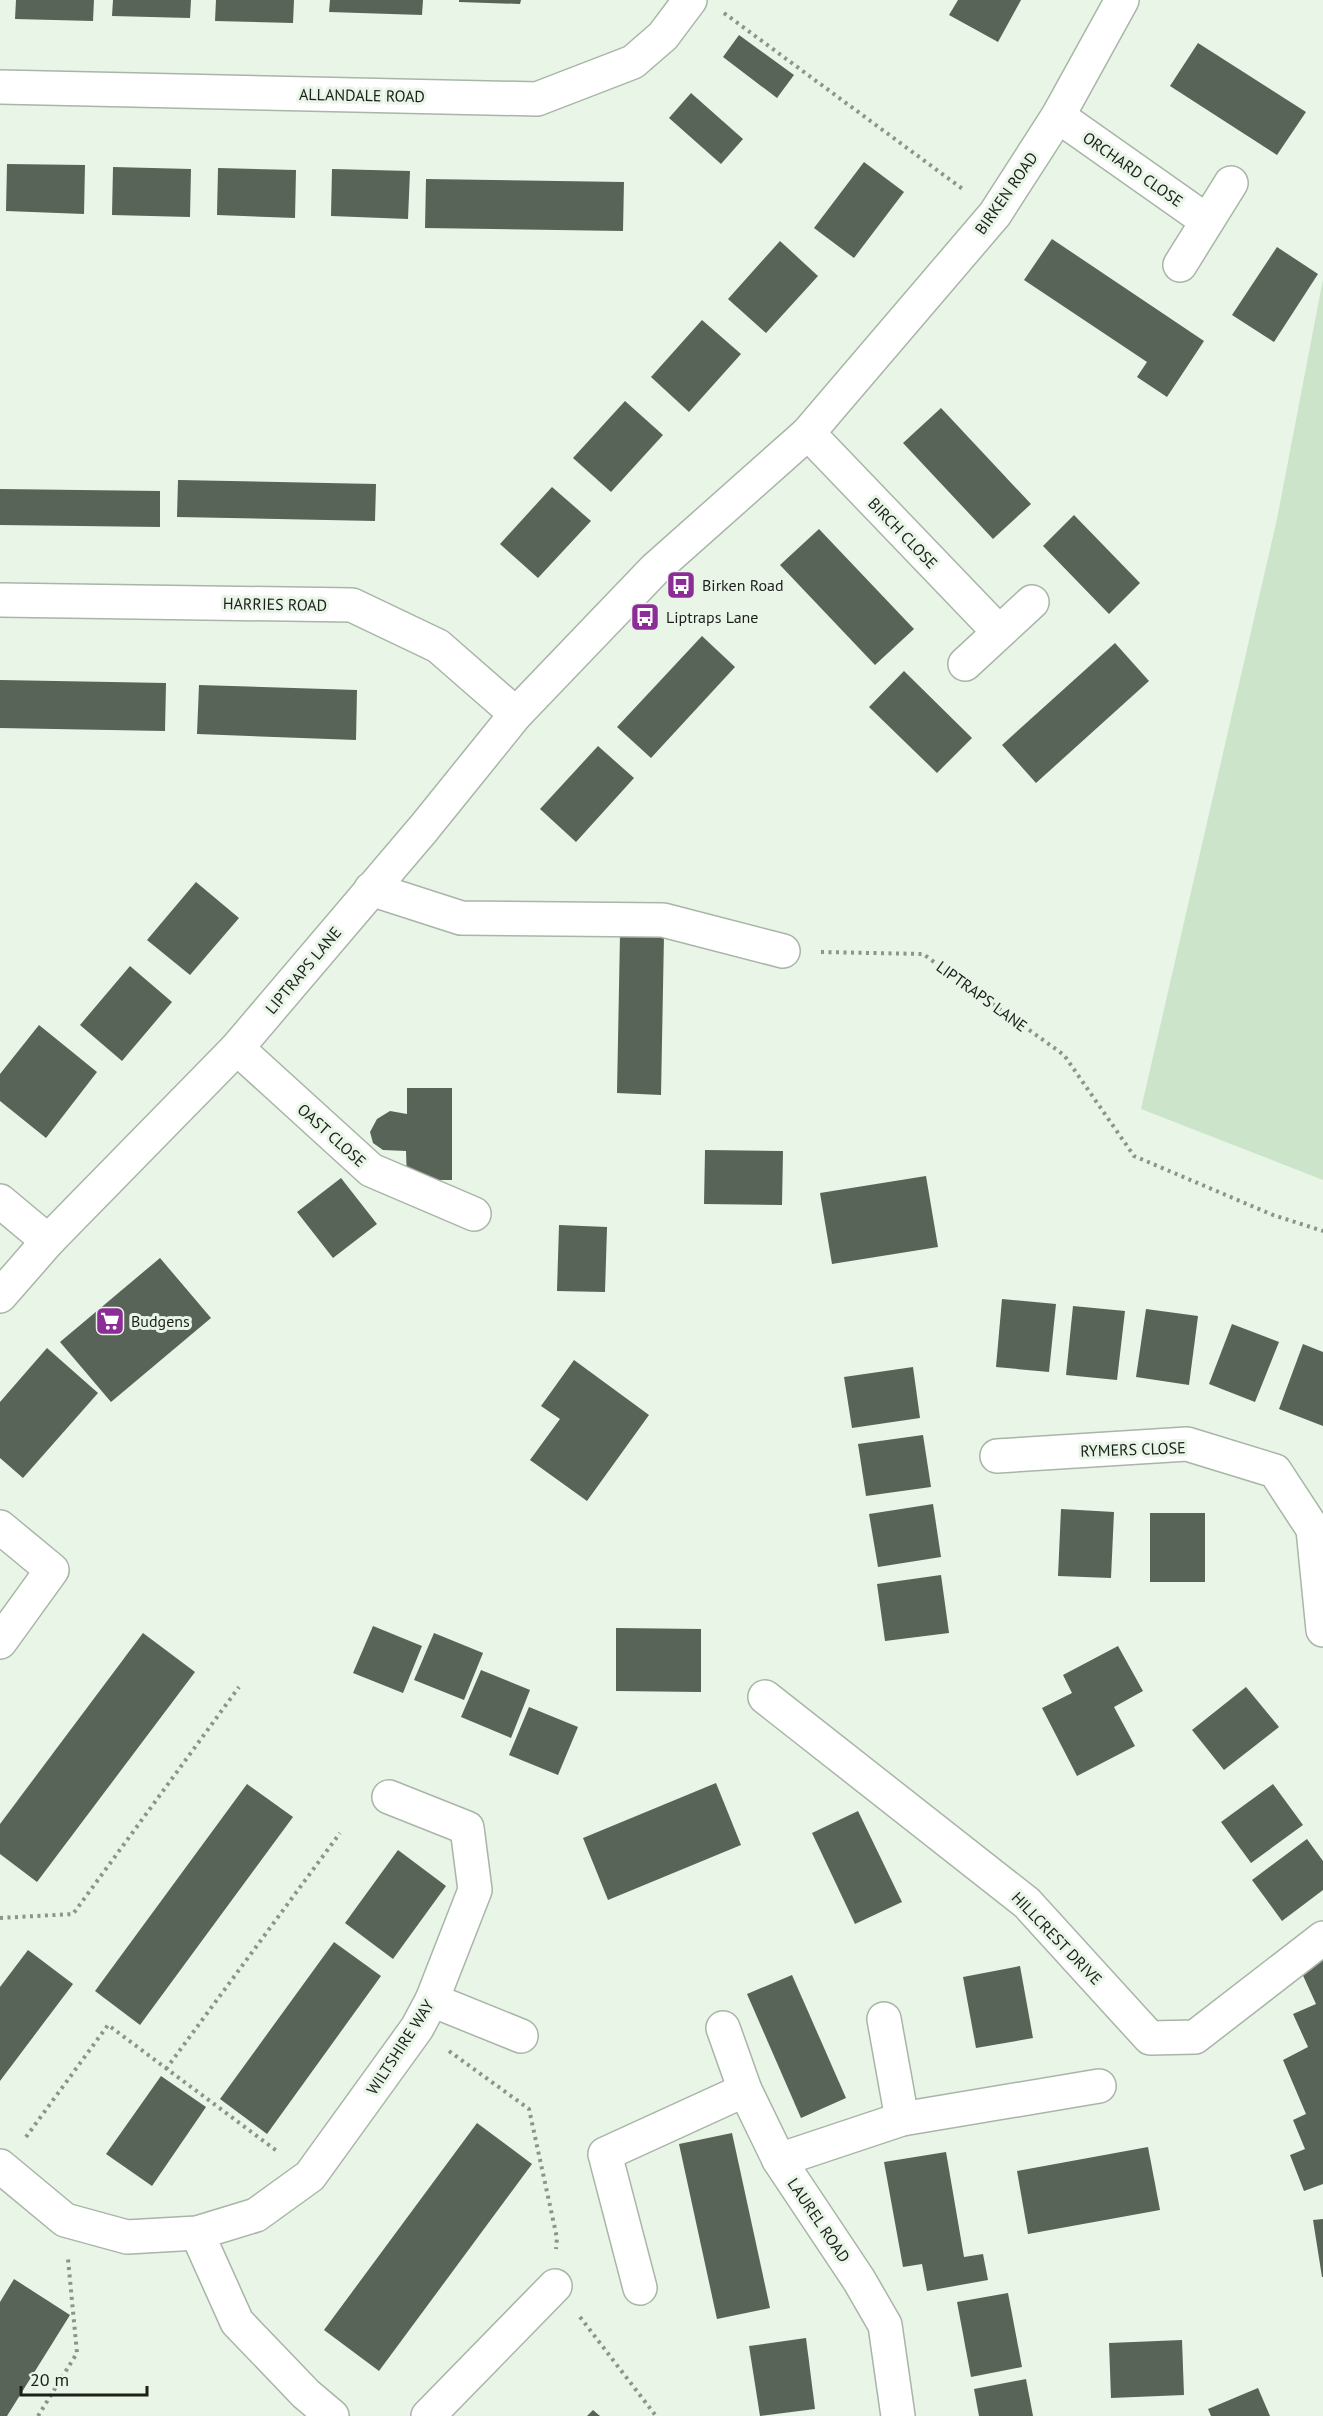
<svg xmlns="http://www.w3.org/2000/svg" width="1323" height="2416" font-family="'PT Sans',sans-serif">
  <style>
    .green { fill: #cce5ca }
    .building { fill: #586458 }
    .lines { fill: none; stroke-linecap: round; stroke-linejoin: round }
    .minor-casing { stroke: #a8b5a7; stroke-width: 36 }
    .path { stroke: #8c958b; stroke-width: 4; stroke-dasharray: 3 4.5; stroke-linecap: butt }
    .minor { stroke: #fff; stroke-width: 33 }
    .labels { text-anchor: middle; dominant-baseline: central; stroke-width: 6; stroke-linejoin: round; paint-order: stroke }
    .street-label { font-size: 16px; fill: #1c201b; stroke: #e8f5e7 }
    .poi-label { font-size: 16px; fill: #1c201b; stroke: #e8f5e7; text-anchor: start }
  </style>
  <rect width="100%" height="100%" fill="#e8f5e7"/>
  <!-- green -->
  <path class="green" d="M1323 279V1180L1141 1109 1277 519Z"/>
  <!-- building -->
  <g class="building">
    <path d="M16 0H94L93 21 15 19Z"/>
    <path d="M113 0H191L190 18 112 16Z"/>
    <path d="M216 0H294L293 23 215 21Z"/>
    <path d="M330 0H423L422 15 329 12Z"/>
    <path d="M459 0H521L520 4 459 2Z"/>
    <path d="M958 0H1021L998 42 949 15Z"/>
    <path d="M739 35 794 75 777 98 723 57Z"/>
    <path d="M1198 43 1306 112 1277 155 1170 86Z"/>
    <path d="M691 93 743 139 721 164 669 118Z"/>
    <path d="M864 162 904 192 854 258 814 228Z"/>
    <path d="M7 164 85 165 84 214 6 211Z"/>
    <path d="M113 167 191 169 190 217 112 215Z"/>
    <path d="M218 168 296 170 295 218 217 215Z"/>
    <path d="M332 169 410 171 408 219 331 216Z"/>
    <path d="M426 179 624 182 623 231 425 228Z"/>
    <path d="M1052 239 1204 341 1167 397 1137 377 1147 362 1024 280Z"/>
    <path d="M780 241 818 276 766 333 728 299Z"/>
    <path d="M1277 247 1318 274 1274 342 1232 315Z"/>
    <path d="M702 320 741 354 689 412 651 377Z"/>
    <path d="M625 401 663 435 611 492 573 458Z"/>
    <path d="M941 408 1031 504 993 539 903 443Z"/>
    <path d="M178 480 376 484 375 521 177 517Z"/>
    <path d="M552 487 591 521 538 578 500 544Z"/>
    <path d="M0 489 160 491V527L0 525Z"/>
    <path d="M1074 515 1140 583 1109 614 1043 546Z"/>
    <path d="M819 529 914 629 875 665 780 565Z"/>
    <path d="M702 636 735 667 651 758 617 727Z"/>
    <path d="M1115 643 1149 681 1036 783 1002 745Z"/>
    <path d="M904 671 972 738 937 773 869 707Z"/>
    <path d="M0 680 166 683 165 731 0 728Z"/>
    <path d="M199 685 357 690 356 740 197 734Z"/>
    <path d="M598 746 634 778 576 842 540 809Z"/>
    <path d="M196 882 239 918 190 975 147 940Z"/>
    <path d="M620 934 664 935 661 1095 617 1093Z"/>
    <path d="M130 966 172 1002 122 1061 80 1025Z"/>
    <path d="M39 1025 97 1072 46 1138 0 1101V1074Z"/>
    <path d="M407 1088H452V1180H407L406 1151 383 1150 373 1143 370 1132 377 1119 390 1111 407 1114Z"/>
    <path d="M705 1150 783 1151 782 1205 704 1204Z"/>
    <path d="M926 1176 938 1247 832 1264 820 1193Z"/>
    <path d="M341 1178 377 1224 333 1258 297 1212Z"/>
    <path d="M559 1225 607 1227 605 1292 557 1291Z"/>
    <path d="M160 1258 211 1318 111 1402 60 1342Z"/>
    <path d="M1002 1299 1056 1304 1049 1372 996 1367Z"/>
    <path d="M1073 1306 1125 1311 1117 1380 1066 1375Z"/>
    <path d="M1146 1309 1198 1316 1189 1385 1136 1377Z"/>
    <path d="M1232 1324 1279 1342 1255 1402 1209 1384Z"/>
    <path d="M1303 1344 1323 1352V1426L1279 1409Z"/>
    <path d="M47 1348 98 1393 23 1478 0 1458V1402Z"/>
    <path d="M574 1360 649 1415 587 1501 530 1460 560 1419 541 1406Z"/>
    <path d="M913 1367 920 1418 852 1428 844 1377Z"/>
    <path d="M923 1435 931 1487 866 1496 858 1444Z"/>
    <path d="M933 1504 941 1557 878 1567 869 1514Z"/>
    <path d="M1061 1509 1114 1512 1111 1578 1058 1576Z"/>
    <rect x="1150" y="1513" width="55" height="69"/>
    <path d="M941 1575 949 1633 885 1641 877 1584Z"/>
    <path d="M373 1626 422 1646 403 1693 353 1673Z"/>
    <path d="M616 1628 701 1629V1692L616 1691Z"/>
    <path d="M143 1633 195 1672 37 1882 0 1854V1824Z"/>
    <path d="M434 1633 483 1653 464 1700 414 1680Z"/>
    <path d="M1118 1646 1143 1691 1114 1707 1135 1746 1077 1776 1042 1708 1072 1693 1063 1675Z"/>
    <path d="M481 1670 530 1690 511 1738 461 1717Z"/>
    <path d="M1246 1687 1279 1727 1224 1770 1192 1730Z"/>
    <path d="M529 1707 578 1727 558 1775 509 1755Z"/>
    <path d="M716 1783 741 1845 608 1900 583 1838Z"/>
    <path d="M247 1784 293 1817 140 2025 95 1991Z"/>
    <path d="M1273 1784 1303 1825 1251 1863 1221 1822Z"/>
    <path d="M858 1811 902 1902 855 1924 812 1833Z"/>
    <path d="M1307 1839 1323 1861V1890L1282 1921 1252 1880Z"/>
    <path d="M398 1850 446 1886 393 1959 345 1923Z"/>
    <path d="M334 1942 381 1976 267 2134 220 2099Z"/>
    <path d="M28 1950 73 1984 0 2081V1987Z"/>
    <path d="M1323 1958V2184L1304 2191 1290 2155 1305 2149 1293 2120 1306 2114 1283 2060 1308 2047 1293 2014 1316 2004 1300 1969Z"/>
    <path d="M1020 1966 1033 2038 976 2048 963 1977Z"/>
    <path d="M792 1975 846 2098 801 2118 747 1994Z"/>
    <path d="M161 2076 206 2107 152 2186 106 2154Z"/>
    <path d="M477 2123 532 2164 379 2371 324 2330Z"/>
    <path d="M732 2133 770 2308 717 2319 679 2144Z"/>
    <path d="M1148 2147 1160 2210 1028 2234 1017 2171Z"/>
    <path d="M946 2152 964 2257 983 2254 988 2280 927 2291 922 2264 903 2267 884 2162Z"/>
    <path d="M1323 2219V2277H1322L1313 2220Z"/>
    <path d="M14 2279 70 2315 7 2416H0V2302Z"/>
    <path d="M1008 2293 1022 2367 971 2377 957 2302Z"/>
    <path d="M806 2338 815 2409 760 2416 749 2346Z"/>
    <path d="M1182 2340 1184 2395 1111 2398 1109 2343Z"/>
    <path d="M1026 2379 1033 2416H979L974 2389Z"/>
    <path d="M1258 2388 1270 2416H1211L1208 2409Z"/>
    <path d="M593 2410 600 2416H587Z"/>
  </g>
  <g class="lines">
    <!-- minor casing -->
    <g class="minor-casing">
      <g id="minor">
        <path d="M0 87 537 99 633 62 663 36 690 0"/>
        <path d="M1058 116 1207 221"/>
        <path d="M1180 265 1231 183"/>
        <path d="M808 433 999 632"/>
        <path d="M0 600 352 605 438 646 516 714"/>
        <path d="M965 664 1032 602"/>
        <path d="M371 889 461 918 663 920 783 951"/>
        <path d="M237 1048 371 1170 474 1214"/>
        <path d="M0 1201 48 1241"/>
        <path d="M0 1296 48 1241 237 1048 424 828 516 714 655 569 808 433 995 214 1058 116 1122 0"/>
        <path d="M997 1456 1187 1444 1275 1471 1313 1529 1323 1630"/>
        <path d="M0 1527 52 1570 0 1642"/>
        <path d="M765 1697 1027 1903 1150 2038 1195 2037 1323 1938"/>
        <path d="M432 2000 521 2036"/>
        <path d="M884 2019 902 2119"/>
        <path d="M723 2028 745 2090 779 2160 859 2280 885 2325 898 2416"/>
        <path d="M779 2160 902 2119 1099 2086"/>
        <path d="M0 2166 65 2220 127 2237 197 2233 256 2215 310 2176 417 2028 432 2000 475 1890 467 1828 389 1797"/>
        <path d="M197 2233 237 2322 306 2394 332 2416"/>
        <path d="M640 2288 605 2154 745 2090"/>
        <path d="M428 2416 555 2286"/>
      </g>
    </g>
    <!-- path -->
    <g class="path">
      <path d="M724 13 964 190"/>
      <path d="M821 952 923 954 1064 1055 1134 1156 1273 1215 1323 1231"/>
      <path d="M0 1918 73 1914 239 1687"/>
      <path d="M449 2051 529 2109 557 2238 556 2249"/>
      <path d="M166 2069 340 1833"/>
      <path d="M26 2137 108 2025 277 2151"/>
      <path d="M580 2317 656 2416"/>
      <path d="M38 2416 77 2353 68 2259"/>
    </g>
    <!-- minor -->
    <use href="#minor" class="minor"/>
  </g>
  <!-- icons -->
  <defs>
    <g id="bus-square" transform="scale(1.5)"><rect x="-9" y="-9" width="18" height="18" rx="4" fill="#8c2c96" stroke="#e8f5e7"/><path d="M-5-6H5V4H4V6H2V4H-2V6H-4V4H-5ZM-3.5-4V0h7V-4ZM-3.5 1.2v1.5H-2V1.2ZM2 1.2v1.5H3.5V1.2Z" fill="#fff"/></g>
    <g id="supermarket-square" transform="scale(1.5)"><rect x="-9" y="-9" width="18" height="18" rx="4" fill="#8c2c96" stroke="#e8f5e7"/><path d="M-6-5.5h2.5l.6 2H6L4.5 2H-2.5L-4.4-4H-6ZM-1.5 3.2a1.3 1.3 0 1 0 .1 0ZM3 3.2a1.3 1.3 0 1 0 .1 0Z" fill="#fff"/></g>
  </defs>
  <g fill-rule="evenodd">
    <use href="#bus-square" x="681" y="585"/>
    <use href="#bus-square" x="645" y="617"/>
    <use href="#supermarket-square" x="110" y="1321"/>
  </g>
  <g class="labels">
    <!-- street labels -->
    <g class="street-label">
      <text transform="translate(362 95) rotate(1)">ALLANDALE ROAD</text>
      <text transform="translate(1133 169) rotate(35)">ORCHARD CLOSE</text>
      <text transform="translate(1006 193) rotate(-55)">BIRKEN ROAD</text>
      <text transform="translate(903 533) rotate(46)">BIRCH CLOSE</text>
      <text transform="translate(275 604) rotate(1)">HARRIES ROAD</text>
      <text transform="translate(303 970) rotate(-50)">LIPTRAPS LANE</text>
      <text transform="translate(982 996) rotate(36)">LIPTRAPS LANE</text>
      <text transform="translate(332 1135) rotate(42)">OAST CLOSE</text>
      <text transform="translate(1133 1449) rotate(-2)">RYMERS CLOSE</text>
      <text transform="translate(1057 1938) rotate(46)">HILLCREST DRIVE</text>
      <text transform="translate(400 2047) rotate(-57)">WILTSHIRE WAY</text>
      <text transform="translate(819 2220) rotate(56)">LAUREL ROAD</text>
    </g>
    <!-- poi labels -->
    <g class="poi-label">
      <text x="702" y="585">Birken Road</text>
      <text x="666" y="617">Liptraps Lane</text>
      <text x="131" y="1321">Budgens</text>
    </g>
  </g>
  <!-- scale -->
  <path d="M21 2386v9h126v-9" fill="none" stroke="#1c201b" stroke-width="3"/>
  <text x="30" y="2386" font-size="18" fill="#1c201b" stroke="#e8f5e7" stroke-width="4.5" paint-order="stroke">20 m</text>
</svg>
